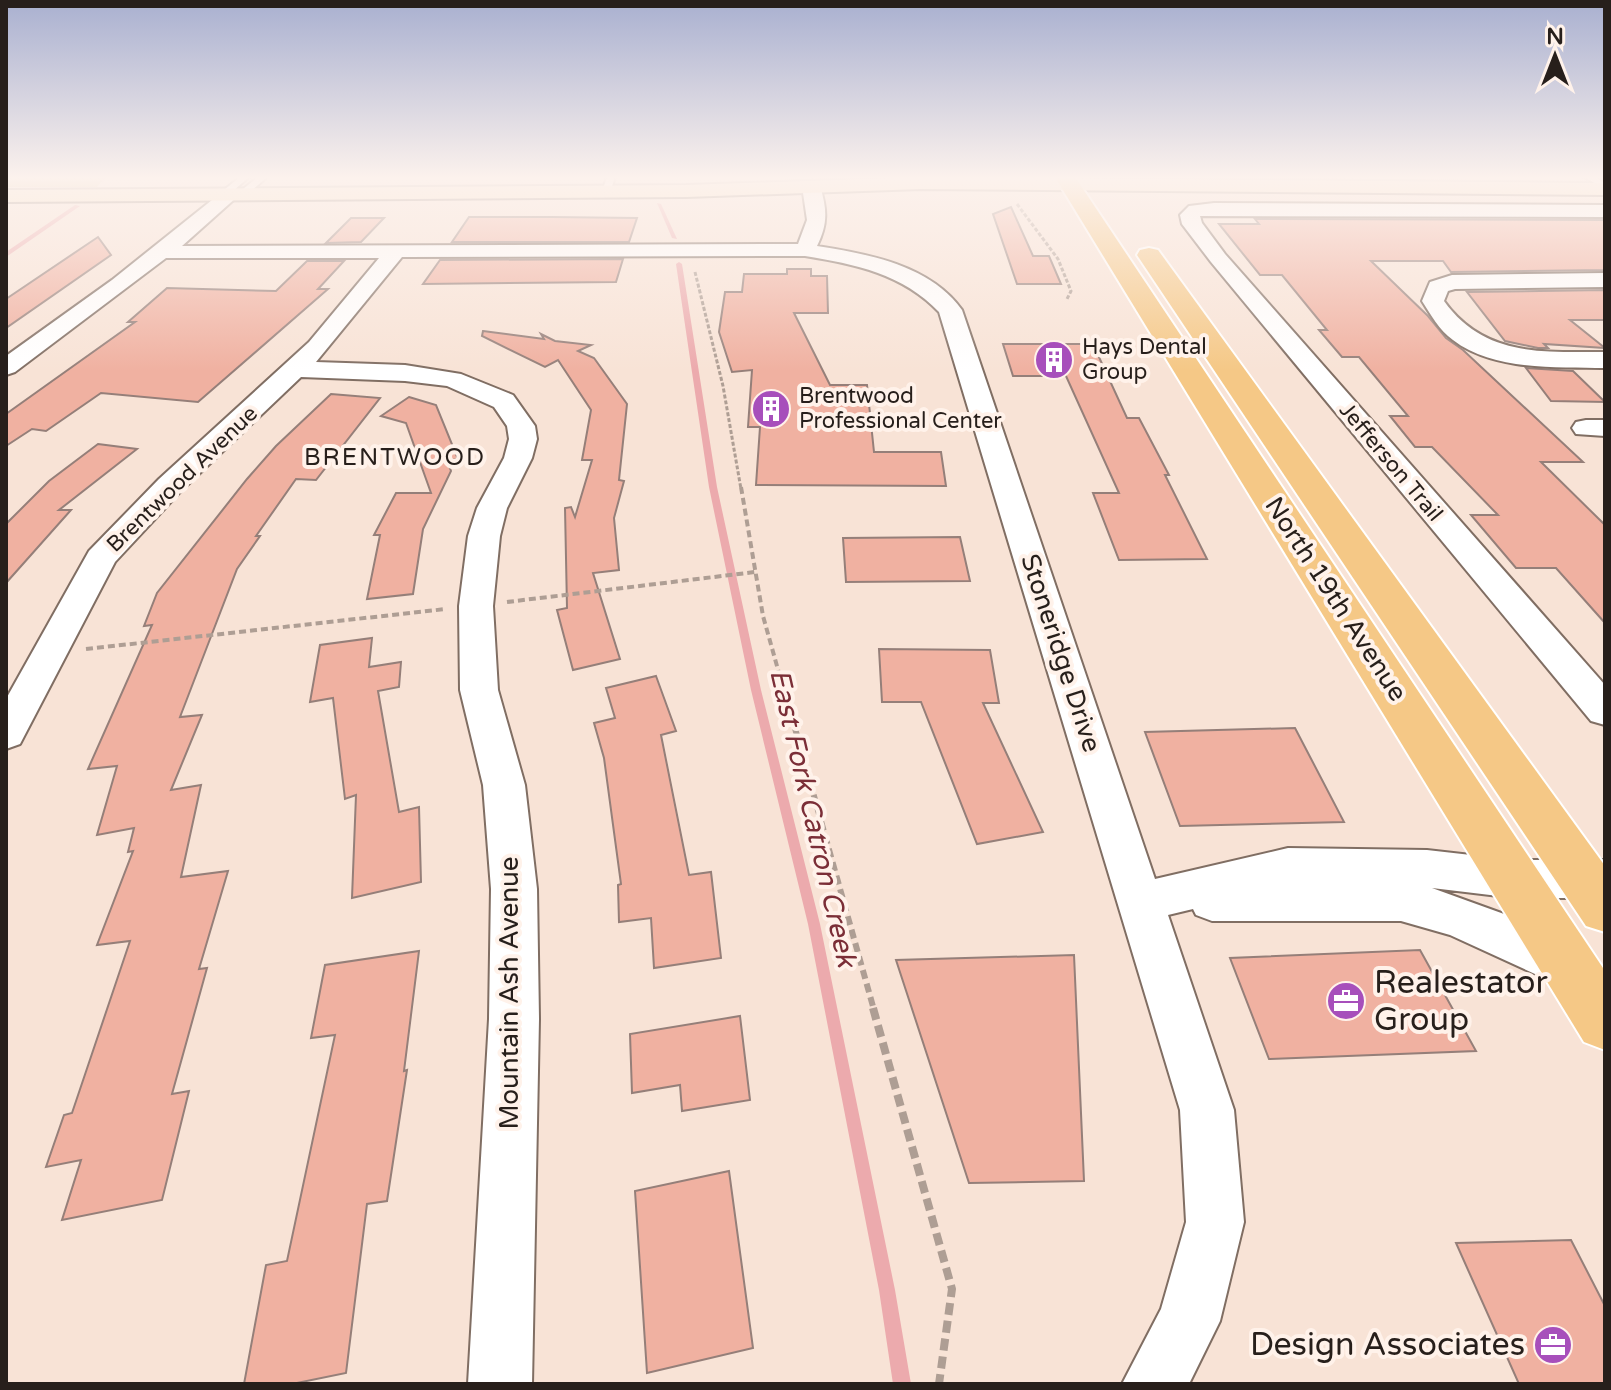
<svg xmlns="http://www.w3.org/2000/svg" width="1611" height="1390" font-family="'Varela Round',sans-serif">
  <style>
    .green { fill: #d2bf8c }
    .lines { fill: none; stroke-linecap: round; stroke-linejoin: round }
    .stream { fill: #ecaaad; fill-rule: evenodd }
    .building { fill: #f0b1a1; stroke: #957f79; stroke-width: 2 }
    .lane-casing { stroke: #806e63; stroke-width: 4 }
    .street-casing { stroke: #806e63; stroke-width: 4 }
    .secondary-casing { stroke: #806e63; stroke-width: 4 }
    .primary-casing { stroke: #fff; stroke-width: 4 }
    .path-far3 { stroke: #ae9e94; stroke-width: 3; stroke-dasharray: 4 2; stroke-linecap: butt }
    .path-far2 { stroke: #ae9e94; stroke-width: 4; stroke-dasharray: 7 4; stroke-linecap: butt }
    .path-far1 { stroke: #ae9e94; stroke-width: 6; stroke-dasharray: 9 5; stroke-linecap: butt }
    .path { stroke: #ae9e94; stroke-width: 8; stroke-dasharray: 12 6; stroke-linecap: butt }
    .lane { fill: #fff; fill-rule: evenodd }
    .street { fill: #fff; fill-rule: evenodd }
    .secondary { fill: #fae4c3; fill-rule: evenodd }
    .primary { fill: #f5c886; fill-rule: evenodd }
    .labels { text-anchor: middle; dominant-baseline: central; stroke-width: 8; stroke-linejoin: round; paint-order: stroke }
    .far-poi-label { font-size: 22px; fill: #271f1b; stroke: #fff2ea; text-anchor: start }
    .far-street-label { font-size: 22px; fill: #271f1b; stroke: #fff2ea }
    .far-neighbourhood-label { font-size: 24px; letter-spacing: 2px; fill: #271f1b; stroke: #fff2ea }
    .street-label { font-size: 26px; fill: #271f1b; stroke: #fff2ea }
    .water-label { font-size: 28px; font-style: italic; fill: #7b2e37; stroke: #fff2ea }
    .near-poi-label { font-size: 32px; fill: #271f1b; stroke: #fff2ea; text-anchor: start }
  </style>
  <rect width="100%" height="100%" fill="#f8e3d6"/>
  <!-- green -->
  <path class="green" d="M6 177H106L97 187H6Z"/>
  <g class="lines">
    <!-- stream -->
    <g class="stream">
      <path d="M103 177H107L103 182 101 181Z"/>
      <path d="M657 203 661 204 677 239 672 238Z"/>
      <path d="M75 205 80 206 6 257V252Z"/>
      <path d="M679 262 682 264 717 487 761 690 820 924 895 1290 911 1384H893L879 1290 808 924 751 690 709 487 676 264Z"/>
    </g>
  </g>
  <!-- building -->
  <g class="building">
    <path d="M1011 207 1033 256H1049L1061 284H1017L993 214Z"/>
    <path d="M469 217H552L637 218 629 242H452Z"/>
    <path d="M351 218H384L361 242 326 243Z"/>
    <path d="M1255 219 1605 220V270L1451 272 1443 261H1371L1428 316 1446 338 1463 350 1583 462H1541L1605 525V623L1556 568H1516L1471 515H1498L1432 447H1415L1390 416H1408L1359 357H1342L1319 330H1327L1282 275H1260L1219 224H1259Z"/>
    <path d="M98 237 111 255 6 328V299Z"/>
    <path d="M623 259 616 282 423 284 440 260Z"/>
    <path d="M307 261H344L318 289H328L198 402 101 393 46 431 32 429 6 446V414L135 322H128L167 288 276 291Z"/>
    <path d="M787 269H811V276H827L828 313H794L830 385H867L874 452H941L946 486 756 485 760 427H748L752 370 732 372 719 332 725 292H742L744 274H787Z"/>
    <path d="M1605 290V320H1570L1605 348 1544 344 1548 348H1538L1505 341 1467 292Z"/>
    <path d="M483 331 544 339 541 334 555 341 591 345 578 351 594 358 627 404 619 480 624 481 614 518 619 570 593 573 620 659 573 670 557 610 567 608 565 508 571 507 575 517 592 460H582L591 410 558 360 545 367 482 336Z"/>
    <path d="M1003 344H1093L1127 418H1139L1169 475H1165L1207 559 1119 560 1093 493H1119L1066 376H1013Z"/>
    <path d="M1526 368 1573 371 1605 402 1551 401Z"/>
    <path d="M331 394 380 398 316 480 296 479 256 536H260L237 569 180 717 202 715 171 790 201 785 181 877 228 871 199 969 207 968 172 1094 189 1091 162 1200 62 1220 81 1160 46 1167 64 1115 72 1113 130 941 97 945 133 851 128 852 134 828 97 835 117 766 88 769 152 625 144 626 157 593 247 479 276 446Z"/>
    <path d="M409 397 436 405 458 459 447 461 451 471 423 529 413 594 367 599 380 535H374L396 493H431L406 423 381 416Z"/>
    <path d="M98 444 137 449 59 510H71L6 583V524L49 481Z"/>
    <path d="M960 537 970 581 846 582 843 538Z"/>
    <path d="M372 638 369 667 401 662 399 687 378 691 399 812 419 807 421 882 352 898 356 795 345 799 333 698 310 702 320 645Z"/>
    <path d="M879 649 990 650 999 703H983L1043 832 977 844 921 702H882Z"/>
    <path d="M656 676 676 731 661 735 689 875 711 872 721 958 654 968 651 918 619 922 618 885 621 884 604 758 594 723 615 718 606 688Z"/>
    <path d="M1295 728 1344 822 1180 826 1145 732Z"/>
    <path d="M1420 950 1476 1051 1269 1059 1230 958Z"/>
    <path d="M419 951 404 1071 407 1070 387 1201 367 1204 346 1373 292 1384H244L266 1265 287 1261 335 1035 311 1038 325 965Z"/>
    <path d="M1074 955 1084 1181 969 1183 896 960Z"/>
    <path d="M740 1016 750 1100 682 1111 680 1085 632 1093 630 1034Z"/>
    <path d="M729 1171 753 1348 647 1373 635 1191Z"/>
    <path d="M1571 1240 1605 1306V1384H1519L1456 1243Z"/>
  </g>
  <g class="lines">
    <!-- lane casing -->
    <g class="lane-casing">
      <g id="lane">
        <path d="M240 177H249L225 198H219V194Z"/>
        <path d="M258 177H267L243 198H237V194Z"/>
        <path d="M607 177H615L610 192 606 195 602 192Z"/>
        <path d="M1584 177H1594L1605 183V189Z"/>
      </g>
    </g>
    <!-- street casing -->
    <g class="street-casing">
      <g id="street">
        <path d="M811 181 820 186C827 209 828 224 817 246 868 254 930 265 962 310L1155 879 1288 848 1427 850 1515 860H1605V898H1515L1432 888 1504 914 1587 952 1594 968 1587 984 1570 990 1450 935 1401 921H1212L1196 915 1193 909 1168 915 1234 1110 1244 1222 1220 1321 1189 1384H1122L1161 1309 1186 1222 1180 1110 939 312C903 274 855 264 805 256L402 257 316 362 405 365 461 374 513 395 535 426 537 439 532 458 507 508 500 536 493 606 498 690 525 785 537 889 539 1019 532 1384H468L489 1019 491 889 483 785 460 690 459 606 468 536 477 508 504 458 509 439 507 426 494 407 447 386 405 381 301 377 181 491 115 562 20 744 6 749V699L89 551 159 479 309 342 379 258H166L15 372 6 375V356L112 280 222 192 229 190 238 196 182 246 798 244 807 220 802 186Z"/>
        <path d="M1214 203 1605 205V217L1200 216 1202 223 1225 254 1605 685V725L1591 721 1211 262 1182 224 1180 215 1189 206Z"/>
        <path d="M1605 273V287L1455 289 1448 291 1444 301C1484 357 1543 352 1605 352V368C1558 367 1493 371 1453 340 1439 330 1431 315 1422 301L1430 282 1452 275Z"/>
        <path d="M1586 420H1605V436L1576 434 1572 428 1576 422Z"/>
      </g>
    </g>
    <!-- secondary casing -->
    <g class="secondary-casing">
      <path id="secondary" d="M921 177 1605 183V195L921 189 686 197 6 202V190L686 185Z"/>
    </g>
    <!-- primary casing -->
    <g class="primary-casing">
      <g id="primary">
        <path d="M1055 177H1075L1605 971V1050L1584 1042Z"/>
        <path d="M1149 248 1158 250 1605 866V932L1586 926 1137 255 1140 250Z"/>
      </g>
    </g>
    <!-- path-far3 -->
    <g class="path-far3">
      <path d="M1017 204 1058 259 1071 291 1067 299"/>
      <path d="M695 272 723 386 741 489"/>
    </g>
    <!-- path-far2 -->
    <g class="path-far2">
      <path d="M741 487 763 616 791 716"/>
      <path d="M507 602 755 572"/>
      <path d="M86 649 446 609"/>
    </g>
    <!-- path-far1 -->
    <path class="path-far1" d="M791 714 874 1010"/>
    <!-- path -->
    <path class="path" d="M873 1008 952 1289 939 1384"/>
    <!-- lane -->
    <use href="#lane" class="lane"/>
    <!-- street -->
    <use href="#street" class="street"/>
    <!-- secondary -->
    <use href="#secondary" class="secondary"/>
    <!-- primary -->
    <use href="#primary" class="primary"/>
  </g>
  <!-- sky -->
  <linearGradient id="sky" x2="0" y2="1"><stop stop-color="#a9b0d0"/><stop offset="0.48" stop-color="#fcf2ed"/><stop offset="1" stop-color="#fcf2ed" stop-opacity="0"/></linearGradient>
  <rect width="1611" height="371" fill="url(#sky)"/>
  <!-- icons -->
  <defs>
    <g id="building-disc" transform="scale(2)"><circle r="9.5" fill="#a74fbb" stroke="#fff2ea"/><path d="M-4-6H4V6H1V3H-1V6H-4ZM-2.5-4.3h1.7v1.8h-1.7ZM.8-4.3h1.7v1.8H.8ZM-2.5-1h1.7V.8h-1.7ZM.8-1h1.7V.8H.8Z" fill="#fff"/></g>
    <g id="office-disc" transform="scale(2)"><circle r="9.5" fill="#a74fbb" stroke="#fff2ea"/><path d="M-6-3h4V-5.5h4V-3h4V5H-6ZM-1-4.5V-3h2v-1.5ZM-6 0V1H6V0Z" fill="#fff"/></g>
  </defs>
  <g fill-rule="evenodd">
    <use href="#building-disc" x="1054" y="360"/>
    <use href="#building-disc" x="771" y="409"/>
    <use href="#office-disc" x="1346" y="1001"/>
    <use href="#office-disc" x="1553" y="1345"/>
  </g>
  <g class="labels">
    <!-- far-poi labels -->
    <g class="far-poi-label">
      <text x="1082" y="347">Hays Dental<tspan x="1082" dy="25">Group</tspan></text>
      <text x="799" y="396">Brentwood<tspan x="799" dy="25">Professional Center</tspan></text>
    </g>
    <!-- far-street labels -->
    <g class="far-street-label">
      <text transform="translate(1391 462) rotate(50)">Jefferson Trail</text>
      <text transform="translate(182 479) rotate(-44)">Brentwood Avenue</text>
    </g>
    <!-- far-neighbourhood labels -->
    <g class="far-neighbourhood-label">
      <text x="395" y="457">BRENTWOOD</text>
    </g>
    <!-- street labels -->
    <g class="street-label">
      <text transform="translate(1336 599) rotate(57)">North 19th Avenue</text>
      <text transform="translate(1061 653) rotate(72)">Stoneridge Drive</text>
      <text transform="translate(509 993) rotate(-90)">Mountain Ash Avenue</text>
    </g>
    <!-- water labels -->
    <g class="water-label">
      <text transform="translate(813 818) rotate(77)">East Fork Catron Creek</text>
    </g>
    <!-- near-poi labels -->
    <g class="near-poi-label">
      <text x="1374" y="983">Realestator<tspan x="1374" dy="37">Group</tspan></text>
      <text x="1525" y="1345" text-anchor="end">Design Associates</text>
    </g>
  </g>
  <!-- border -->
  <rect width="1611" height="1390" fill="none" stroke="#271f1b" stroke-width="16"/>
  <!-- north arrow -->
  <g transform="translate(1555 56)" stroke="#fff2ea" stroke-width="6" paint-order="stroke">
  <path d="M0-6L14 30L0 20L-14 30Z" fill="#271f1b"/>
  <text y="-12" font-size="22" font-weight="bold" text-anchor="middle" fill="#271f1b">N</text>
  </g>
</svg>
